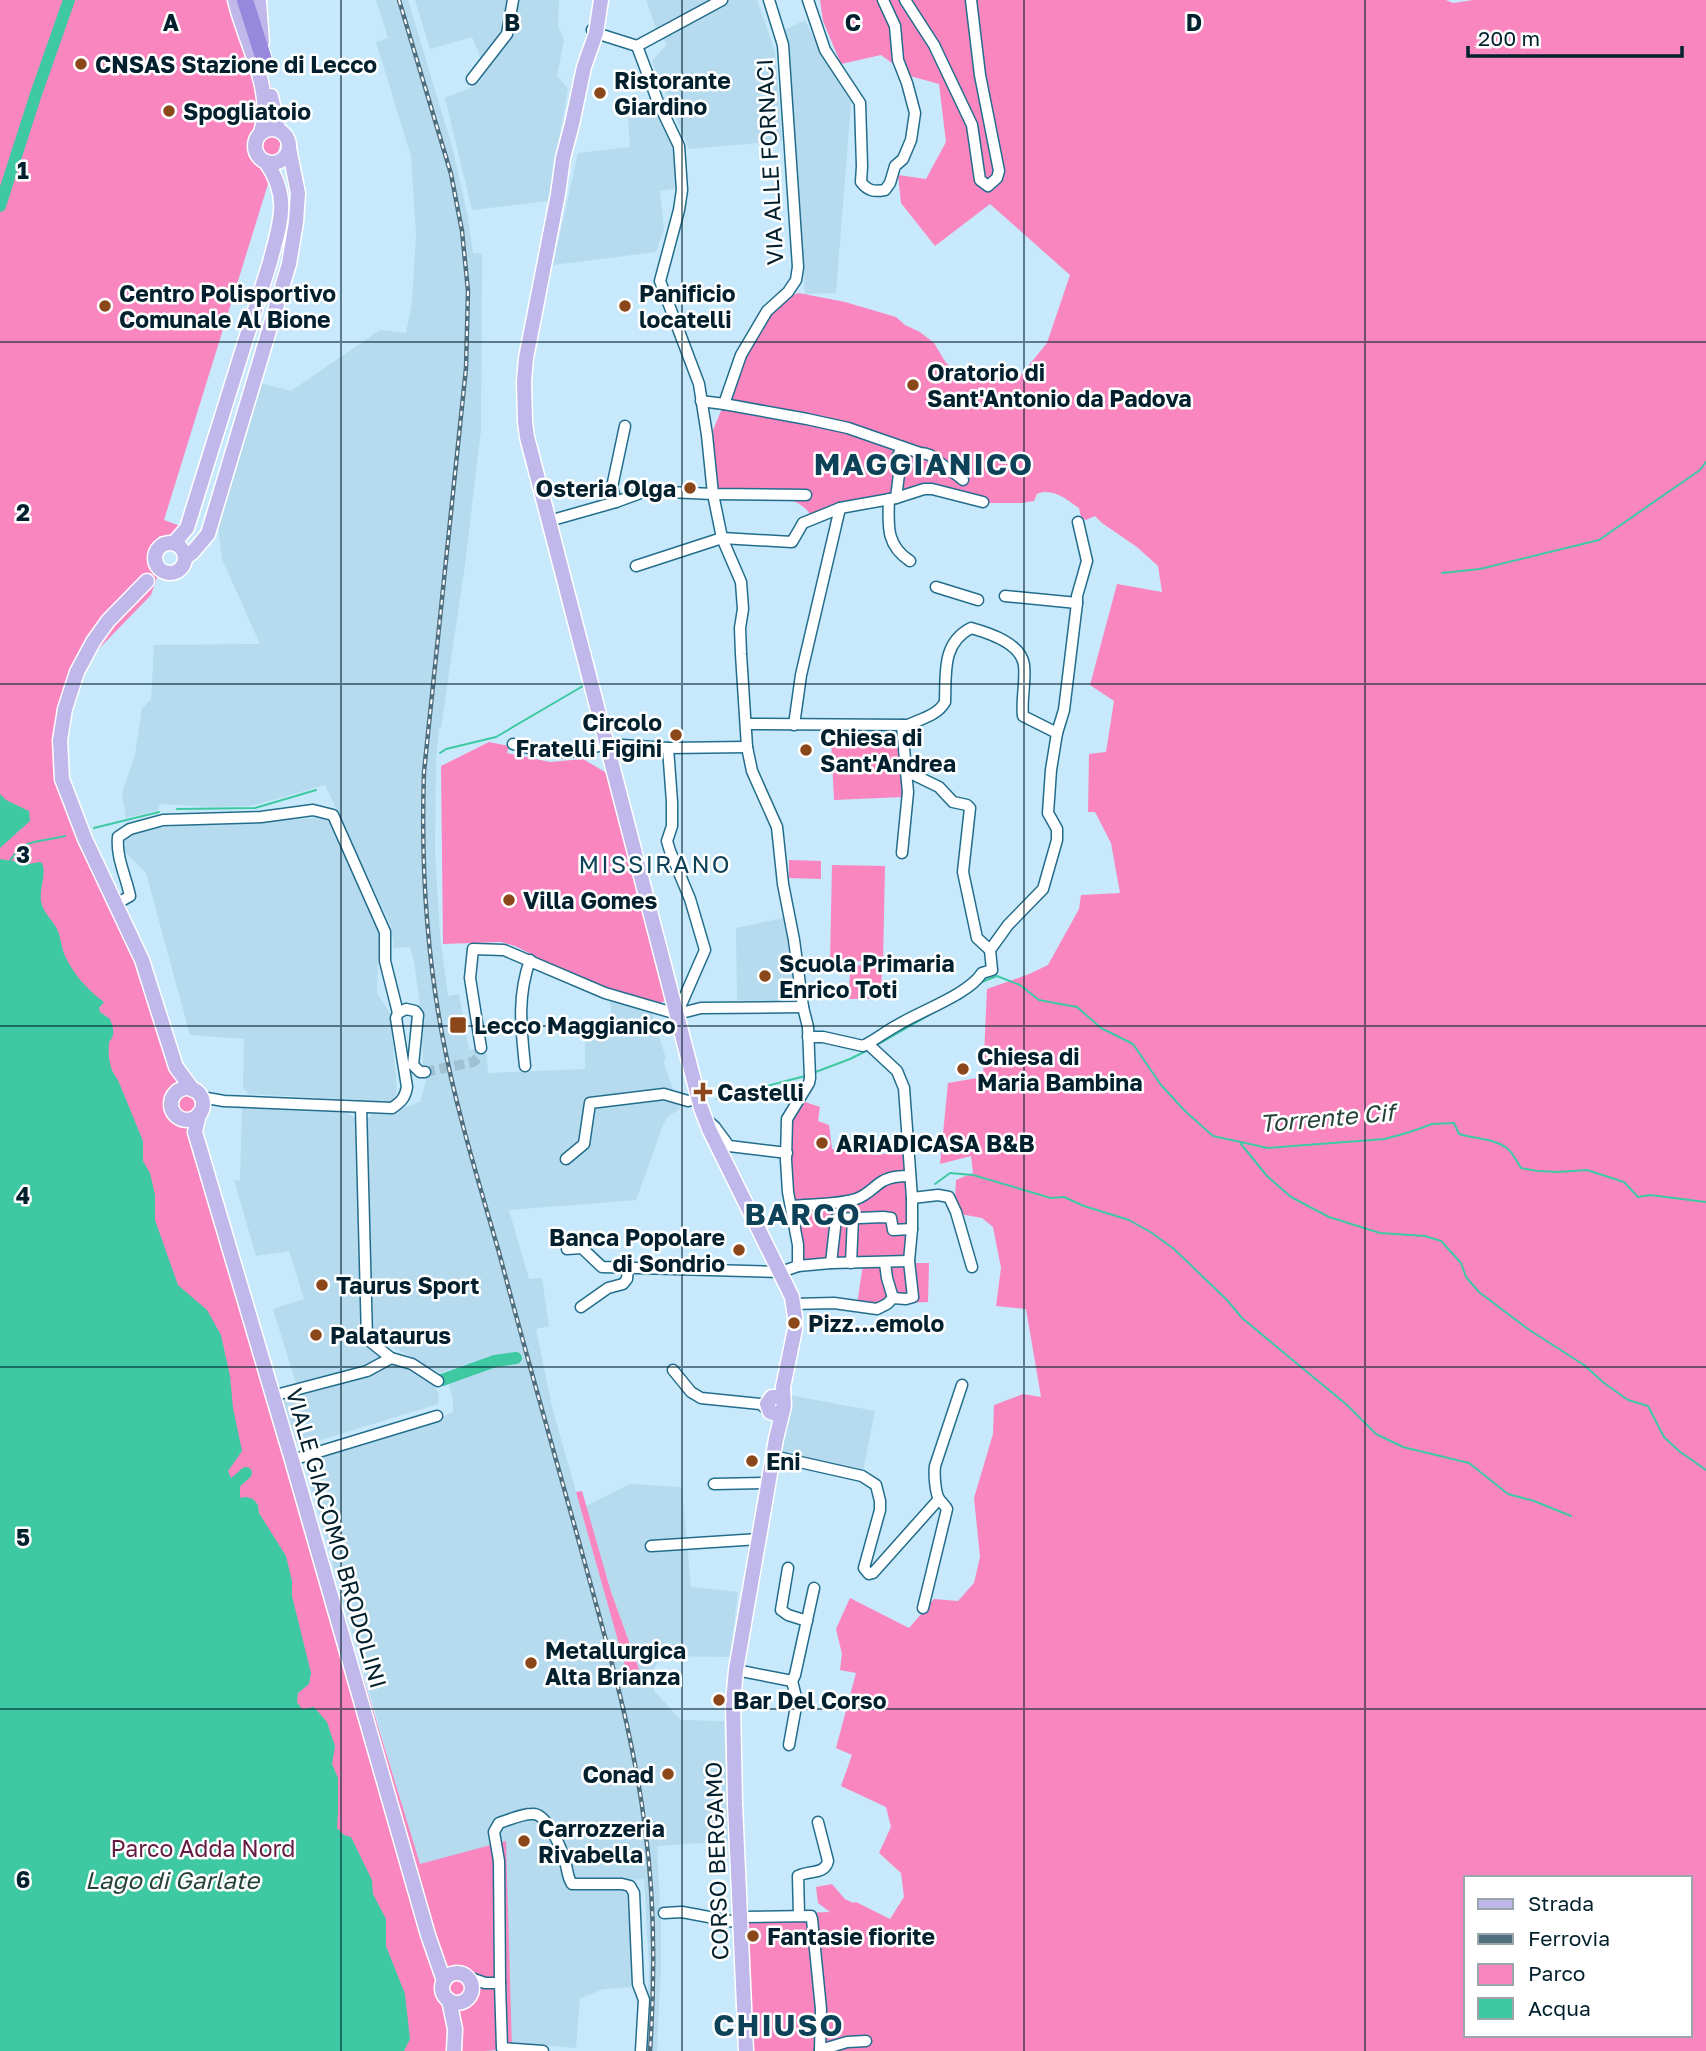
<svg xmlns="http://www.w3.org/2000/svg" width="1706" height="2051" font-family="'Golos Text',sans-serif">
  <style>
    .built { fill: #b6daee }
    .green { fill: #fa86c0; fill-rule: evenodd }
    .water { fill: #3ec9a2 }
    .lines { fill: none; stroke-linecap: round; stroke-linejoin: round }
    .stream { stroke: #3ec9a2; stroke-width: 2 }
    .river { stroke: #3ec9a2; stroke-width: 12 }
    .minor-tunnel { stroke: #a0c1d2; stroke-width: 10; stroke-dasharray: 10 5; stroke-linecap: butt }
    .minor-casing { stroke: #236d8c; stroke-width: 13 }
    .major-casing { stroke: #fff; stroke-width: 17 }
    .highway-casing { stroke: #fff; stroke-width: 18 }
    .minor { stroke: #fff; stroke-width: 10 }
    .major { stroke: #c0b8ea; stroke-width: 14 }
    .highway { stroke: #9688dc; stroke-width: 16 }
    .rail-casing { stroke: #506f7e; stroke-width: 4.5 }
    .rail { stroke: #fff; stroke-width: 2; stroke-dasharray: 5; stroke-linecap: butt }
    .grid { fill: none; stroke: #02202d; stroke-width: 2; stroke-opacity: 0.55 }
    .poi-dot { fill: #8b471a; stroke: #fff; stroke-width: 2.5 }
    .labels { text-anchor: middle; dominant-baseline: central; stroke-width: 5; stroke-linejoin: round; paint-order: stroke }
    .poi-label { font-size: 23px; font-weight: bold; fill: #02202d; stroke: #fff; text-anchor: start }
    .street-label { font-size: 23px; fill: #02202d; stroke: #fff }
    .park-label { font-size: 23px; fill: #651a43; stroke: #fff }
    .neighbourhood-label { font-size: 24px; letter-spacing: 2px; fill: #0d4258; stroke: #fff }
    .water-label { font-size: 24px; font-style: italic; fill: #264239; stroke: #fff }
    .district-label { font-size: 30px; font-weight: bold; letter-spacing: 2px; fill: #0d4258; stroke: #fff }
    .grid-label { font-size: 23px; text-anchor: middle; font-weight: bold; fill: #02202d; stroke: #fff; stroke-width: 5; stroke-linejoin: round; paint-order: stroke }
  </style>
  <rect width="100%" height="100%" fill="#c7e9fb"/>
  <!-- built -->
  <g class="built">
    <path d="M376 0H408L453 150 467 213 473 253H482L481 430 465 564 441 728H439L436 761 435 853 440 936 448 996 459 994 469 1050 486 1047 488 1073 585 1069V1039L599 1038 600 1032 611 1031V1009L609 998 652 1012 666 1059 663 1061 680 1109 668 1116 663 1125 636 1200 509 1210 529 1279 542 1278 549 1326 536 1329 552 1407 628 1675 639 1668 611 1592 586 1506 630 1484 682 1487 691 1587 738 1592 730 1657 663 1656 652 1671 654 1691 681 1720 724 1721 729 1841 657 1846 661 1925V1967L657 2051H646L649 1967 644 1879 630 1880 631 1987 603 1989 580 1999 576 2048 508 2042 442 1947 304 1463 420 1428 453 1412V1399L447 1379 492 1362 511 1360 510 1356H493L440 1373 372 1335 365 1122 374 1112 397 1113 401 1109 420 1102 426 1081 423 1065 421 1012 414 962 410 947 394 948 391 926 325 785 251 806 211 807 160 804 158 810 126 818 122 793 135 755 142 708 151 700 154 645 260 644 222 559 218 526 219 517 260 383 291 391 380 330 406 333 412 302 416 234 411 156 376 42 388 38Z"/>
    <path d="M415 0H559L558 25 564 40 557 76 568 89 548 201 472 210 445 98 470 88 486 70 472 37 430 49Z"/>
    <path d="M646 0H757L775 52 782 141 689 149 652 61 667 44 655 26Z"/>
    <path d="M805 20 824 59 851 103 836 293 805 294 789 44 784 30Z"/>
    <path d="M657 116 672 144 678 188 660 191 664 229 656 252 553 265 578 153 630 147 628 118Z"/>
    <path d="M329 818 379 924 377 993 390 1013 397 1089 395 1098 391 1102 248 1094 243 1087 244 1039 190 1035 146 873 124 851 122 839 131 833 206 821Z"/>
    <path d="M783 918 799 1001 789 1005 737 1000 736 928Z"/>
    <path d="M242 1108 342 1109 357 1120 362 1336 430 1379 439 1395 438 1404 298 1447 282 1400 303 1396 296 1383 273 1309 304 1299 289 1251 256 1256 234 1180 240 1181Z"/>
    <path d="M789 1395 875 1411 863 1471 781 1452Z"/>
  </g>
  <!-- green -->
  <g class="green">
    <path d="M0 0H234L264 65 285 129 164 520 183 527 171 537 159 536 161 548 160 569 151 595 83 665 72 698 63 768 184 1077 201 1088V1123L297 1460 420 1864 506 1841 512 2049 484 2051H0Z"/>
    <path d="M820 0H1446L1453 3 1473 0H1706V2051H750L746 1915 830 1912 818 1903 816 1887 832 1884 845 1899 853 1903 856 1902 890 1919 904 1897 901 1873 879 1853 891 1827 886 1807 841 1786 852 1755 836 1748 856 1673 840 1670 842 1654 836 1629 850 1598 909 1628 934 1599 958 1601 974 1583 980 1557 974 1498 993 1434 994 1405 1023 1394 1041 1397 1026 1309 996 1306 1001 1268 993 1227 982 1218 960 1214 955 1199 956 1180 973 1173 971 1156 940 1164 948 1083 983 1077 987 989 1029 974 1048 965 1079 909 1081 895 1120 893 1111 843 1095 812H1088L1089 754 1106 752 1114 701 1090 685 1117 584 1162 592 1158 566 1137 547 1102 523 1095 516 1086 520 1081 517 1079 508C1067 500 1052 487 1037 494L1034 501 1022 503H978L942 489 811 516C799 491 742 492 717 490L713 430 753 335 785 297 799 293 845 302 896 317 905 325 920 332 934 343 946 363 964 376 1016 381 1047 343 1070 275 990 204 935 246 901 203 898 175 926 179 946 142 939 84 910 76 881 55 841 64 823 21ZM1466 1878H1690V2035H1466Z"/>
    <path d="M831 739 863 742V747L900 746 903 797 834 800Z"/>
    <path d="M489 742 509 746 507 753 550 762 583 759 610 775 668 999 659 1004 605 988 568 973 515 946 501 942 443 944 441 766Z"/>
    <path d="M789 860 821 861V879L789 878Z"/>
    <path d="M832 865 885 866 883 962 830 960Z"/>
    <path d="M850 965 882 966 881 999H849Z"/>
    <path d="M802 1101 820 1107 818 1121 829 1125 832 1149 876 1155 906 1151 913 1263H929L928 1302 857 1305 863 1264 800 1267 784 1137Z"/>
    <path d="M582 1491 611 1592 639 1669 628 1676 576 1492Z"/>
  </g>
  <!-- water -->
  <g class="water">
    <path d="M0 794 6 800 29 811 30 821 0 848Z"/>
    <path d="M0 859 19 862 24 865 39 862 42 863C47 875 39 888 41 901 43 913 52 919 57 929 61 937 61 947 65 956 73 973 88 991 104 1002L99 1008 100 1012 110 1019C113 1027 116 1035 109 1042 108 1056 109 1069 118 1080L143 1141V1161L150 1173 155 1195V1220L178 1285 207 1310 221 1335 230 1376 233 1408 242 1451 228 1471 231 1478 240 1484V1498L246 1497 253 1499 258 1505 259 1513 286 1556 292 1581V1596L311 1673 309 1684 298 1693 297 1702 302 1709 314 1707 327 1722 335 1746 332 1764 338 1778V1813L337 1828 344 1835 351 1837 372 1880 373 1894 386 1919V1946L405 1994 410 2039 404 2051H0Z"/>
  </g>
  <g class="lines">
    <!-- stream -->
    <g class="stream">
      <path d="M1442 573 1480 569 1599 540 1700 470 1706 462"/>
      <path d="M440 753 446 749 496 737 583 686"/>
      <path d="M177 809 255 808 316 790"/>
      <path d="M94 828 159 812"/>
      <path d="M10 861C13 857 17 850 21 847 28 841 55 839 65 836"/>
      <path d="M979 984 984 981 997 976 1020 985 1039 1000 1077 1007 1101 1028 1133 1044 1161 1085 1185 1111 1213 1136 1268 1148 1385 1139 1410 1132 1432 1124 1454 1123 1459 1134C1474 1139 1495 1138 1508 1149 1513 1153 1517 1162 1521 1168L1537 1171 1558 1172 1587 1170 1624 1182 1638 1197 1650 1195 1706 1202"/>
      <path d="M960 999 970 992"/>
      <path d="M877 1045 936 1011"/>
      <path d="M813 1073 850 1059 866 1051"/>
      <path d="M717 1099 805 1076"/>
      <path d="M1241 1144 1267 1176 1291 1197 1329 1217 1380 1233 1425 1236 1441 1241 1461 1263 1466 1277 1479 1292 1528 1329 1584 1365 1604 1383 1628 1400 1648 1406 1664 1437 1679 1451 1706 1470"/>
      <path d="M935 1184 950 1173 973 1175 1051 1198 1064 1197 1084 1206 1129 1220 1152 1233 1174 1249 1227 1300 1242 1318 1347 1405 1376 1434 1403 1447 1469 1463 1508 1494 1534 1501 1571 1516"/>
    </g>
    <!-- river -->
    <g class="river">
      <path d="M0 206 36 94 69 0"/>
      <path d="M442 1380 495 1361 516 1358"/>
      <path d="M236 1482 246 1473"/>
    </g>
    <!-- minor-tunnel -->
    <path class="minor-tunnel" d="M425 1072 473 1062 479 1057 481 1048"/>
    <!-- minor casing -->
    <g class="minor-casing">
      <g id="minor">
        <path d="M808 0 825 50 860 103 862 166 861 182C868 191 874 192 885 190L890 183 895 166 903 159 911 140 915 113 907 83 898 60 895 26 883 0"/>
        <path d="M905 0 934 45 972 125 980 180 988 186 997 178 999 171 980 75 971 0"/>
        <path d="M592 30 596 33 637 46 722 0"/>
        <path d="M472 79 507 34 513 0"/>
        <path d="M701 401 724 404 741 355 767 311 788 292 796 280 798 267 783 45 769 0"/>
        <path d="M724 404 807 419 848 428 920 453C932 453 935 460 944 466 951 471 957 474 963 480"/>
        <path d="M896 498 899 474 895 462 902 447"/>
        <path d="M889 499C888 526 886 545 910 561"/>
        <path d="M616 502 612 487 625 426"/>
        <path d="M549 521 616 502 646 491 713 494 806 495"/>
        <path d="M636 566 722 538 792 542 803 523 840 508 896 498 924 489H932L983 502"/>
        <path d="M936 587 978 600"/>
        <path d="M1005 596 1077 603V596L1087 561 1078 522"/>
        <path d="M747 724 908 725C921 719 938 715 945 702 946 672 942 643 971 628 989 633 1021 643 1024 665 1026 682 1021 699 1023 716L1057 733"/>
        <path d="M794 725 801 675 840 508"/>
        <path d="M902 725 906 771 939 787 953 802 967 805 970 808 963 872 977 938 990 950"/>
        <path d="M513 744 537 750 563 752 578 751 607 744 668 748 747 747"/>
        <path d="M668 748 672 802V826L667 841 670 851 690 899 705 950 677 1014"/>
        <path d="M902 853 908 792 906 771"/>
        <path d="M116 904 130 896C126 876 116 858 118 837L130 829 163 820 261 817 313 810 333 815 385 932V961L398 1013"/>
        <path d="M808 1037H823L863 1046C875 1040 885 1032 896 1026 920 1011 968 995 982 973L992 970 990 950 1008 925 1043 889 1057 840V829L1048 813 1051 770 1057 733 1064 710 1077 603"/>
        <path d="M481 1048 470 978 473 949 504 950 605 993 677 1014 701 1008 803 1007"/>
        <path d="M525 1066C521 1028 517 997 530 960"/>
        <path d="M201 1097 224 1101 392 1108C401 1102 405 1098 407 1087L396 1018 398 1013 406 1009 415 1011 418 1015 413 1065 420 1072H425"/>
        <path d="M361 1107 367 1339 391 1358 412 1364 438 1381"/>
        <path d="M707 1120 715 1127 729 1146 787 1153"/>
        <path d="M566 1159 584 1144 590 1103 664 1094 688 1101 699 1098"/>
        <path d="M912 1198 938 1195 949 1197 956 1212 972 1267"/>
        <path d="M791 1206C812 1204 836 1205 856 1199 868 1195 874 1186 883 1181 891 1176 902 1176 910 1176"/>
        <path d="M567 1249 582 1248 602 1267 781 1272 798 1266V1245L788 1192 786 1160 787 1119 809 1083 810 1078 808 1027 803 1007 794 940 783 884 777 827 752 771 747 747 741 654 740 628 743 609 741 582 722 538 713 494 707 435 699 384 660 281 679 210 682 190 679 146 658 102 637 46"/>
        <path d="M831 1263 836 1219 883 1217 891 1218 893 1230 912 1229"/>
        <path d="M851 1263 853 1218"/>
        <path d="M885 1263 887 1278 893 1298"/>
        <path d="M798 1266 831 1263 909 1261"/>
        <path d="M793 1304 834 1303 877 1309 887 1304 893 1298 906 1299 913 1297 909 1261 912 1229V1198L904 1088 897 1071 868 1044"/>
        <path d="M581 1307 608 1288 623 1284 627 1279 628 1267"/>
        <path d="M673 1370 691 1392 701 1398 760 1404 767 1409"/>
        <path d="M272 1396 367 1371 391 1358"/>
        <path d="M773 1456 862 1476 876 1485 880 1501V1510L864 1568 869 1574 873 1573 939 1499"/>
        <path d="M292 1460 437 1416"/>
        <path d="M714 1484 769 1483"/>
        <path d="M651 1546 759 1539"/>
        <path d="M788 1568 781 1610 788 1615 807 1621"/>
        <path d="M923 1608 947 1509C945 1505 941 1502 939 1499 935 1492 934 1473 935 1466L962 1385"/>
        <path d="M736 1670 792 1681 795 1675 814 1588"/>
        <path d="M789 1745 797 1701 792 1681"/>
        <path d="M664 1913 682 1912 741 1923"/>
        <path d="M799 1915 798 1876C809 1870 825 1875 828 1861L818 1822"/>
        <path d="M741 1917 811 1916 812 1919 821 2009 820 2051"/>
        <path d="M468 1977 485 1983H500L502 2048 543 2051"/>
        <path d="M500 1983 499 1861 494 1832 499 1823C509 1820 521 1814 532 1814 547 1812 562 1850 565 1862 568 1870 567 1877 572 1884H622L630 1886 634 1893 638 1984 644 2000 641 2051"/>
        <path d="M820 2050 847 2042 866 2041"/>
      </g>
    </g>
    <!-- major casing -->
    <g class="major-casing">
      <g id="major">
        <path d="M235 0C244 41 275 91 261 132"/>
        <path d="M601 0 596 33 584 67 572 124 563 158 558 194 526 358 524 381 525 422 527 437 545 506 701 1108 709 1129 792 1297 795 1317V1329L783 1387 784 1406 776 1439 736 1670 733 1702 735 1804 746 2051"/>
        <path d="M259 2 262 42"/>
        <path d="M271 96 278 129"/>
        <circle cx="272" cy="146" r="17"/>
        <circle cx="170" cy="558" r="15"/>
        <path d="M174 543 187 528 270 262C280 223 291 198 266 162"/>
        <path d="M186 557 192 553 208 534 289 264 296 222 298 193 289 148"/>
        <path d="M147 581 108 621 93 642 77 672 65 709 60 740 62 779 85 839 142 960 176 1067 193 1090"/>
        <circle cx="187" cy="1104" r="16"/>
        <path d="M199 1114 195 1132 292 1460 428 1935 444 1981"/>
        <path d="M781 1411 776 1414 770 1412 767 1404 772 1397H778L782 1400"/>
        <circle cx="457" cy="1988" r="15"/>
        <path d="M449 2000 455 2029 454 2051"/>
      </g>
    </g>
    <!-- highway casing -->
    <g class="highway-casing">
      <path id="highway" d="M245 0 265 63"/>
    </g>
    <!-- minor -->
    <use href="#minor" class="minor"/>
    <!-- major -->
    <use href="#major" class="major"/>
    <!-- highway -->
    <use href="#highway" class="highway"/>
    <!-- rail casing -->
    <g class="rail-casing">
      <path id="rail" d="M399 0 451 174 462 231 468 291 466 368 424 772C421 859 426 948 442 1034 456 1109 479 1183 500 1256 527 1358 556 1459 584 1560 608 1648 634 1737 645 1828 655 1902 655 1977 650 2051"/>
    </g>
    <!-- rail -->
    <use href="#rail" class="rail"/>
  </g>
  <!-- grid -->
  <path class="grid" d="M341 0V2051M682 0V2051M1024 0V2051M1365 0V2051M0 342H1706M0 684H1706M0 1026H1706M0 1367H1706M0 1709H1706"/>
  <!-- markers -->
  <g class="poi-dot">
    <circle cx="81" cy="64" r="7"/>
    <circle cx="600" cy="93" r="7"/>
    <circle cx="169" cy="111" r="7"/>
    <circle cx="105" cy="306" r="7"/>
    <circle cx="625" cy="306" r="7"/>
    <circle cx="913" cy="385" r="7"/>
    <circle cx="690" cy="488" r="7"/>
    <circle cx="676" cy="735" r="7"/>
    <circle cx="806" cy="750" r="7"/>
    <circle cx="509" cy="900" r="7"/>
    <circle cx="765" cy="976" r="7"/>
    <rect x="449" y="1016" width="18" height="18" rx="3.5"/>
    <circle cx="963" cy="1069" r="7"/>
    <path d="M699.5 1081.5h7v7h7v7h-7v7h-7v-7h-7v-7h7z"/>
    <circle cx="822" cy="1143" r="7"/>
    <circle cx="739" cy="1250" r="7"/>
    <circle cx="322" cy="1285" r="7"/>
    <circle cx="794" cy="1323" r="7"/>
    <circle cx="316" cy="1335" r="7"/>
    <circle cx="752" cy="1461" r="7"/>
    <circle cx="531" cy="1663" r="7"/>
    <circle cx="719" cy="1700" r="7"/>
    <circle cx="668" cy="1774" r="7"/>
    <circle cx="524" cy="1841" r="7"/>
    <circle cx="753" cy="1936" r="7"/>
  </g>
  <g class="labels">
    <!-- poi labels -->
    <g class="poi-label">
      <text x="95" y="64">CNSAS Stazione di Lecco</text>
      <text x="614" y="80">Ristorante<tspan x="614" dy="26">Giardino</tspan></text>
      <text x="183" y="111">Spogliatoio</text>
      <text x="119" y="293">Centro Polisportivo<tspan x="119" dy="26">Comunale Al Bione</tspan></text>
      <text x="639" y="293">Panificio<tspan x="639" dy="26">locatelli</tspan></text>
      <text x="927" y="372">Oratorio di<tspan x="927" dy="26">Sant'Antonio da Padova</tspan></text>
      <text x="676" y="488" text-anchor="end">Osteria Olga</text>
      <text x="662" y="722" text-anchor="end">Circolo<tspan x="662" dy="26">Fratelli Figini</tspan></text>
      <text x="820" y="737">Chiesa di<tspan x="820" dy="26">Sant'Andrea</tspan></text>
      <text x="523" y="900">Villa Gomes</text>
      <text x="779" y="963">Scuola Primaria<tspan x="779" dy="26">Enrico Toti</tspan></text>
      <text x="474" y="1025">Lecco Maggianico</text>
      <text x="977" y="1056">Chiesa di<tspan x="977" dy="26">Maria Bambina</tspan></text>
      <text x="717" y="1092">Castelli</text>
      <text x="836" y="1143">ARIADICASA B&amp;B</text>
      <text x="725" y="1237" text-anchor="end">Banca Popolare<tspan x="725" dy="26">di Sondrio</tspan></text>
      <text x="336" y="1285">Taurus Sport</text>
      <text x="808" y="1323">Pizz...emolo</text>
      <text x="330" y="1335">Palataurus</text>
      <text x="766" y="1461">Eni</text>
      <text x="545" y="1650">Metallurgica<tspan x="545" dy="26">Alta Brianza</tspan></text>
      <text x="733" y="1700">Bar Del Corso</text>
      <text x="654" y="1774" text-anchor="end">Conad</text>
      <text x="538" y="1828">Carrozzeria<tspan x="538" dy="26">Rivabella</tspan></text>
      <text x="767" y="1936">Fantasie fiorite</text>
    </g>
    <!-- street labels -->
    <g class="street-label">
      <text transform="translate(769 162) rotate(-93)">VIA ALLE FORNACI</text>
      <text transform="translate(337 1538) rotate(74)">VIALE GIACOMO BRODOLINI</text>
      <text transform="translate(716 1861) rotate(-92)">CORSO BERGAMO</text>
    </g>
    <!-- park labels -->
    <g class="park-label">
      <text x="203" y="1848">Parco Adda Nord</text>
    </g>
    <!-- neighbourhood labels -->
    <g class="neighbourhood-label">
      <text x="655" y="863">MISSIRANO</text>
    </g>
    <!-- water labels -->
    <g class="water-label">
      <text transform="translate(1327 1117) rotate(-5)">Torrente Cif</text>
      <text x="172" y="1879">Lago di Garlate</text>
    </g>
    <!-- district labels -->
    <g class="district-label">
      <text x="924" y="464">MAGGIANICO</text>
      <text x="803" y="1214">BARCO</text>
      <text x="779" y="2025">CHIUSO</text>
    </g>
  </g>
  <g class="grid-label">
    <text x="171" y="31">A</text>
    <text x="512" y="31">B</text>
    <text x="853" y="31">C</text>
    <text x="1194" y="31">D</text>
    <text x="23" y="179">1</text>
    <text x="23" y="521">2</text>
    <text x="23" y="863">3</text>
    <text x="23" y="1204">4</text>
    <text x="23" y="1546">5</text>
    <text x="23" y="1888">6</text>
  </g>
  <!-- legend -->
  <rect x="1464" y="1876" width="228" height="161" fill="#ffffff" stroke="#9aa6ab" stroke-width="2"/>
  <rect x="1478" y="1899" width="35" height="10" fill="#c0b8ea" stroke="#9aa6ab" stroke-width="2"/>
  <text x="1528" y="1911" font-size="21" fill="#02202d">Strada</text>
  <rect x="1478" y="1934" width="35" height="10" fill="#506f7e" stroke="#9aa6ab" stroke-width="2"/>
  <text x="1528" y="1946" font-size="21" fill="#02202d">Ferrovia</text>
  <rect x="1478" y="1964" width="35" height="21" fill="#fa86c0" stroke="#9aa6ab" stroke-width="2"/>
  <text x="1528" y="1981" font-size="21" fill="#02202d">Parco</text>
  <rect x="1478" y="1998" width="35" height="21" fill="#3ec9a2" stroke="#9aa6ab" stroke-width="2"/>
  <text x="1528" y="2016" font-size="21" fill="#02202d">Acqua</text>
  <!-- scale -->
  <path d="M1468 46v10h214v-10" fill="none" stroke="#02202d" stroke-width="3.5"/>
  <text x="1478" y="46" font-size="21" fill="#02202d" stroke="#ffffff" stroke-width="5" paint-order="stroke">200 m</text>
</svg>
